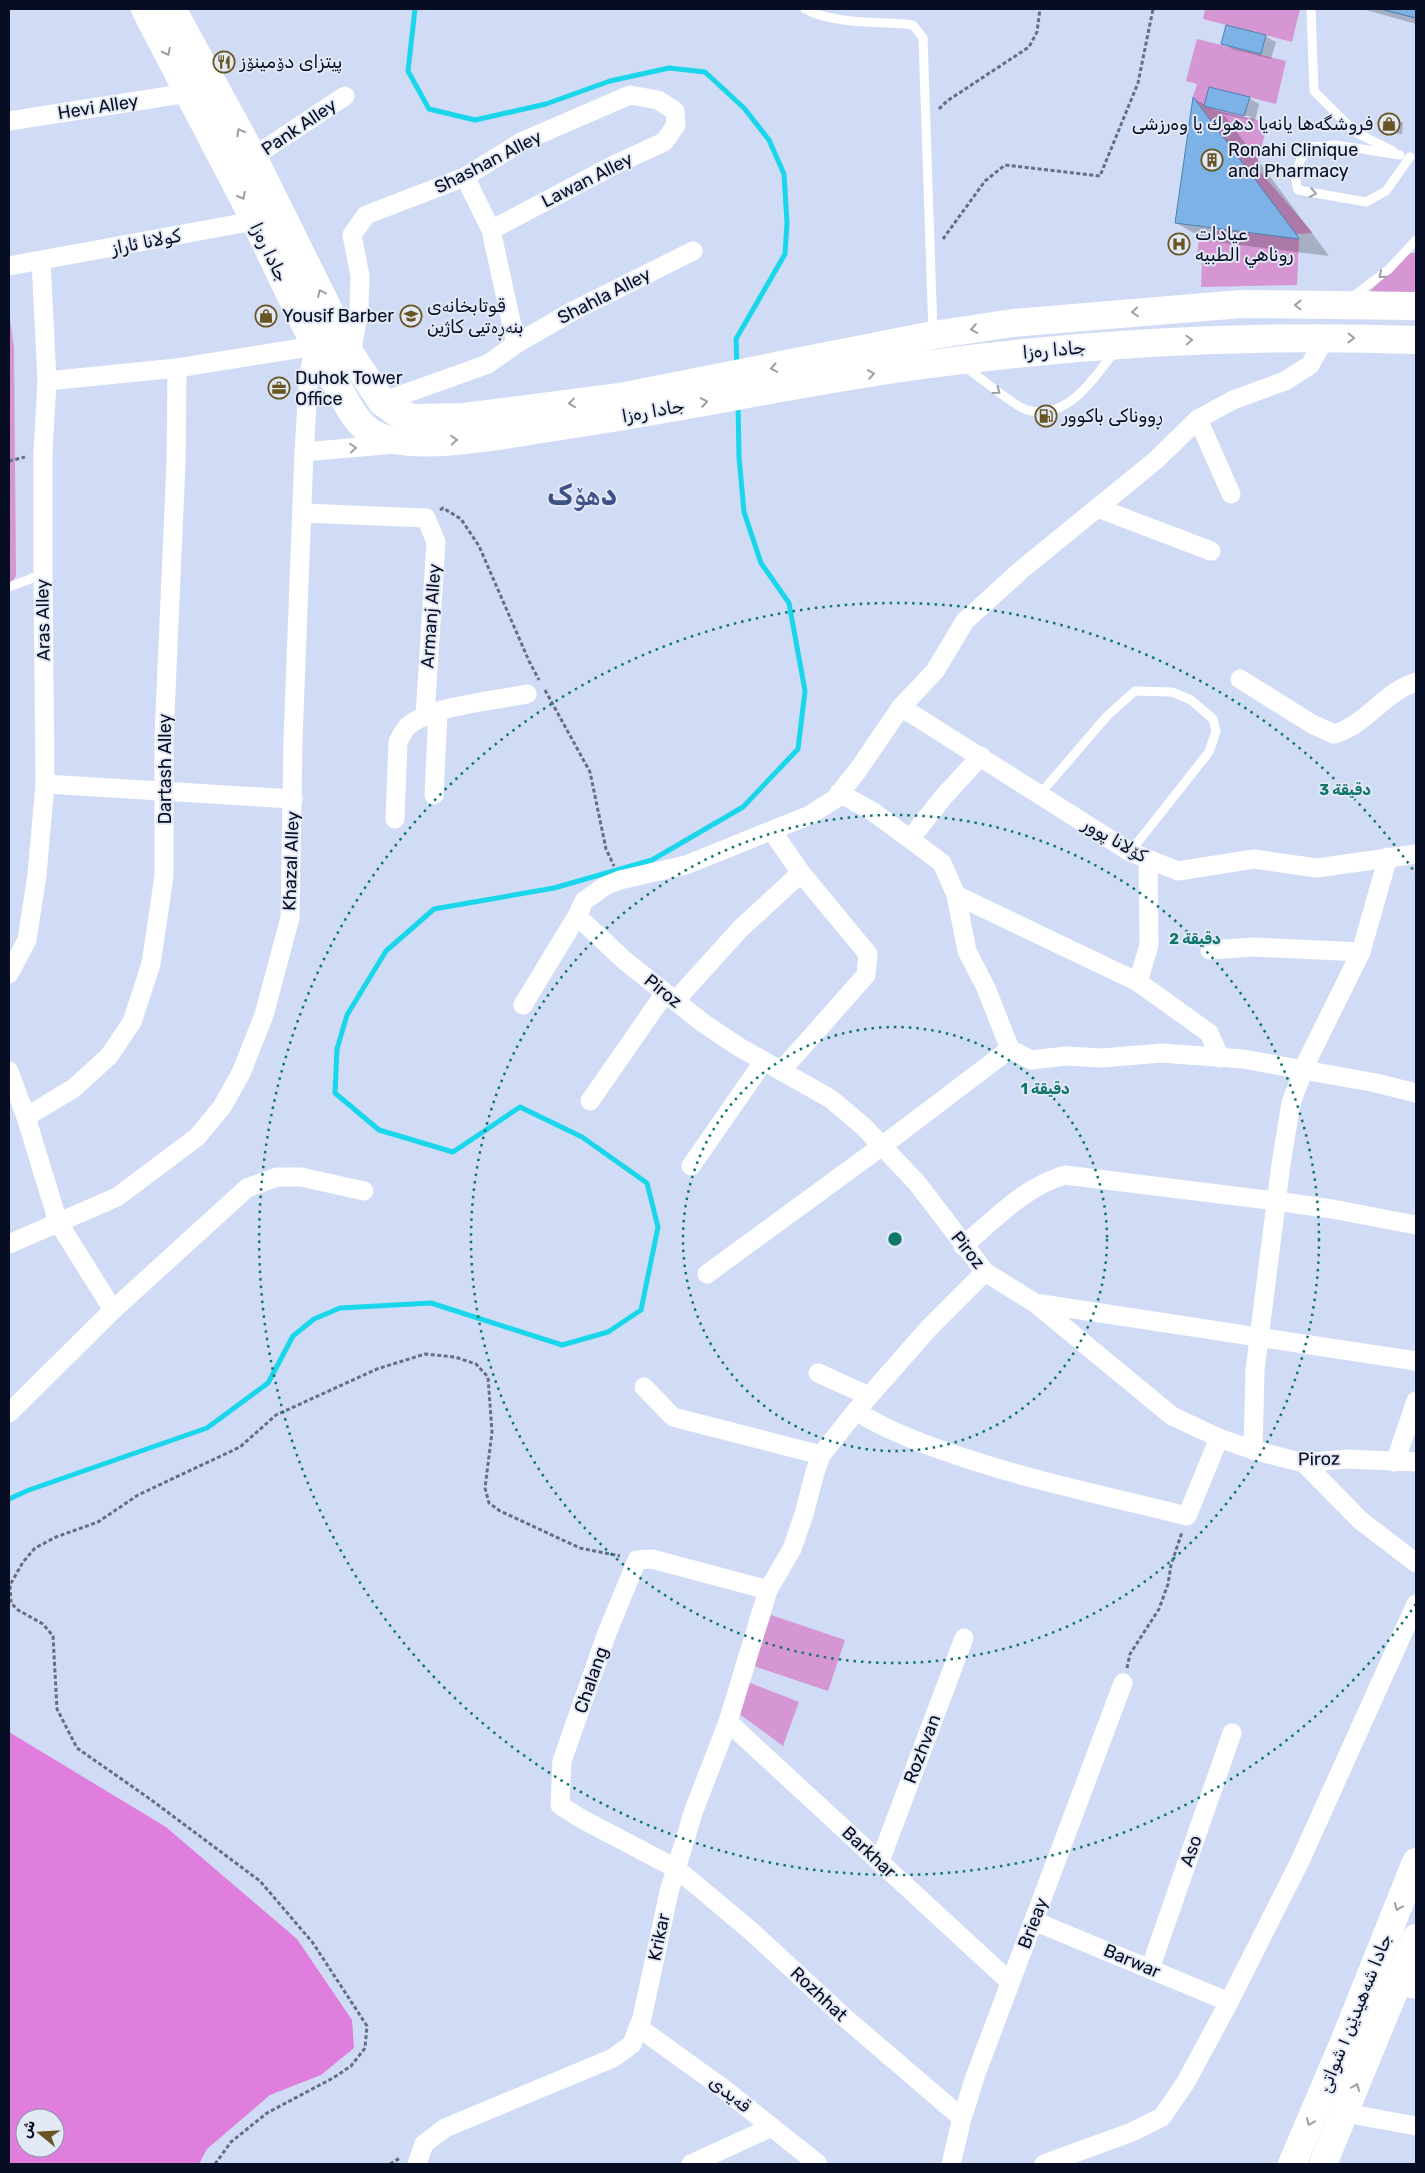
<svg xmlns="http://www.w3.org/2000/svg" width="1425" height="2173" font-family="Rubik,'Noto Naskh Arabic',sans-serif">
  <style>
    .green { fill: #d696d3 }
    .forest { fill: #e07ede; fill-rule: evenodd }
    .shadow { fill: #0003; fill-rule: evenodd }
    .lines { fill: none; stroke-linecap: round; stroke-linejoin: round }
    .stream { stroke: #19d6eb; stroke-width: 5 }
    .building { fill: #7cb2e5; stroke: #4d81b2 }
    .path { stroke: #656e86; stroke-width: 3; stroke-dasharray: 4 2.5; stroke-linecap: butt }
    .service { stroke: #fff; stroke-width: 9 }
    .minor { stroke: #fff; stroke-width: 19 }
    .primary { stroke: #fff; stroke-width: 28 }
    .oneway { stroke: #9c9fa7 }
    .ring { fill: none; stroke: #0f766e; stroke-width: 2.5; stroke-dasharray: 2.5 5 }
    .labels { text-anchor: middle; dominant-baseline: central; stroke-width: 4; stroke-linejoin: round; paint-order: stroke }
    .poi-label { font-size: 18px; fill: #070e24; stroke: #e3e8f5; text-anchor: start }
    .street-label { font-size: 18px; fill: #070e24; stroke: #e3e8f5 }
    .town-label { font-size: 28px; font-weight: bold; fill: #3d5087; stroke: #e3e8f5 }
    .centre { fill: #0f766e; stroke: #e3e8f5; stroke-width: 2.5 }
    .ring-label { font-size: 15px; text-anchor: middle; font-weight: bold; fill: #0f766e; stroke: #e3e8f5; stroke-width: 4; stroke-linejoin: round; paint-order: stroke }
  </style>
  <rect width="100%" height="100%" fill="#d0dbf5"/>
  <!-- green -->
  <g class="green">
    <path d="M1205 9H1300L1292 42 1203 19Z"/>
    <path d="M1197 39 1286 61 1276 104 1209 87 1204 106 1268 123 1256 167 1313 233 1296 234 1193 97 1197 84 1186 81Z"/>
    <path d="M1219 229 1299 239 1297 285 1201 287 1202 260H1196L1199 241 1214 236Z"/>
    <path d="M1410 253H1416V294L1370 291Z"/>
    <path d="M9 312 14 348 16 576 9 586Z"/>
    <path d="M771 1615 845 1640 828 1691 754 1666Z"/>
    <path d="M748 1682 799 1702 783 1746 738 1713Z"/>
  </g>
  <!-- forest -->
  <path class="forest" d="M9 1732 166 1827 297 1939 352 2020 354 2048 321 2075 270 2095 207 2149 199 2164H9ZM25 2118H55V2148H25Z"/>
  <!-- shadow -->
  <g class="shadow">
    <path d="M1363 9H1416V24L1366 10Z"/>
    <path d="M1265 36 1276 42 1271 59 1232 49 1222 43Z"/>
    <path d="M1249 98 1259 104 1255 121 1219 113 1225 116 1329 256 1208 241 1176 223 1194 99 1206 105ZM1215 107 1251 117 1250 119 1215 110Z"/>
    <path d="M1398 120 1403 123 1402 134 1385 132 1380 129Z"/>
  </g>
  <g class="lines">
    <!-- stream -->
    <g class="stream">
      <path d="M415 9 408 71 429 109 475 120 546 104 610 81 669 68 705 72 744 108 769 140 784 174 787 223 785 254 736 339 737 366"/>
      <path d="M9 1499 29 1490 207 1428 268 1383 293 1336 314 1319 340 1308 431 1303 562 1345 608 1332 641 1310 658 1227 647 1183 582 1137 520 1107 453 1152 379 1130 335 1093 337 1049 347 1015 386 951 434 909 554 888 652 860 743 807 798 749 805 691 789 603 761 563 744 512 739 457 738 404"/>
    </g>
  </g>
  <!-- building -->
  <g class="building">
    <path d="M1381 9H1416V18Z"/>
    <path d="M1381 9H1416V18Z"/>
    <path d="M1226 25 1266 35 1261 54 1221 44Z"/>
    <path d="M1209 87 1250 97 1244 116 1204 106Z"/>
    <path d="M1193 97 1296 234 1299 239 1175 223Z"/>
    <path d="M1381 116 1399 119 1397 132 1379 130Z"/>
  </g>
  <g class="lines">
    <!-- path -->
    <g class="path">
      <path d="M939 109 947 101 1029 47 1037 32 1040 9"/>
      <path d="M943 239 985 181 1005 165 1100 176 1138 83 1153 9"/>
      <path d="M9 461 25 457"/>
      <path d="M440 510 443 508 461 519 479 546 529 661 539 680"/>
      <path d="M545 690 590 772 606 849 614 866"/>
      <path d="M1127 1668 1130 1654 1159 1609 1168 1584 1171 1565 1182 1532"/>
      <path d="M215 2164 231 2142 267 2113 333 2078 351 2066 365 2048 367 2026 313 1943 260 1881 150 1799 77 1748 57 1709 53 1636 43 1624 18 1610 11 1603 10 1585 23 1562 35 1548 56 1537 98 1522 138 1495 240 1447 276 1415 377 1369 425 1354 455 1357 476 1364 488 1377 492 1432 485 1488 489 1503 500 1511 580 1548 620 1556"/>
      <path d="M390 2164 400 2158"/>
    </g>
    <!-- service -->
    <g class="service">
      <path d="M805 9C835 25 880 21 913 25L923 38 933 333"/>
      <path d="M1311 9 1314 91 1355 132 1393 151"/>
      <path d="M1400 155 1336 145 1308 147C1299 162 1292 173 1298 190L1366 202 1386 191 1410 157"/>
      <path d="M1351 298 1389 269 1416 240"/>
      <path d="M964 366C977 375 1015 407 1027 410 1069 421 1093 378 1116 350"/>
      <path d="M9 587 43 574"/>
      <path d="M1040 794 1107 716 1135 691 1172 692 1191 700 1213 719 1216 731 1209 752 1130 852"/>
    </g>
    <!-- minor -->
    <g class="minor">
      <path d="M9 121 188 93"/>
      <path d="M253 157 345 96"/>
      <path d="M465 177 491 230 516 344"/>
      <path d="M9 266 265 219"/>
      <path d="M351 355 359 309 360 276 352 235 366 215 465 177 521 142 630 95 658 100 675 111 676 125 664 142 616 164 491 230"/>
      <path d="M382 402 488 364 516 344 571 312 693 251"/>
      <path d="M1198 419 1231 494"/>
      <path d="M304 452 395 444"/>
      <path d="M1098 508 1211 551"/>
      <path d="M302 513 426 518 436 542 425 717"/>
      <path d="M1240 679 1312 724 1334 734C1366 725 1384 692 1416 682"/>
      <path d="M901 707 1130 852 1178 871 1254 859 1317 868 1416 854"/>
      <path d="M981 756 945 795 910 839 942 863 956 895 967 951 986 988 1010 1049 1031 1060 1066 1056 1102 1058 1161 1053 1243 1059 1376 1083 1416 1093"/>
      <path d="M45 784 293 799"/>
      <path d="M839 793 872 811 910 839"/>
      <path d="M434 795 438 712"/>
      <path d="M395 819 398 742C401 736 403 731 408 726 431 706 497 700 527 694"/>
      <path d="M772 831 801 873 868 954 866 975 781 1071"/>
      <path d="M956 895 1138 982 1209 1033 1220 1058"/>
      <path d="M577 916 624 960 703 1023 739 1047 831 1099 864 1127 917 1183 985 1272 1035 1303 1172 1416 1219 1438 1253 1450 1304 1463 1346 1459 1416 1462"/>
      <path d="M1210 950 1253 947 1361 952"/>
      <path d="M9 974 27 940 37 875 45 784 43 574V453L47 381 41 261"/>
      <path d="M1138 982 1149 945 1148 860"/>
      <path d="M675 1001 741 928 801 873"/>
      <path d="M523 1005 577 916 584 901 605 886 620 880 686 865 810 815 835 799 858 770 901 707 935 671 965 621 1020 571 1156 460 1198 419 1233 400 1285 381 1310 365 1325 338"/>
      <path d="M9 1071 26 1117 58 1222 113 1310 9 1413"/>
      <path d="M590 1101 665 993"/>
      <path d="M26 1117 74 1088 109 1056 132 1022 151 964 164 876V737L176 463 177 368"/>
      <path d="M691 1166 764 1061"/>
      <path d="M9 1244 117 1197 197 1137 222 1107 241 1073 264 1015 290 918 293 740 304 452 309 373 315 346 177 368 47 381"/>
      <path d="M963 1246C995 1219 1024 1187 1065 1175L1276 1201 1332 1209 1416 1225"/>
      <path d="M707 1274 882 1146 1010 1049"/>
      <path d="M1035 1303 1416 1361"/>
      <path d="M113 1310 247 1188 277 1177H301L364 1191"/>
      <path d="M818 1373 869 1396"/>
      <path d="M644 1387 673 1417 821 1455"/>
      <path d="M856 1411C886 1430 917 1442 950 1453 1027 1480 1107 1496 1187 1516L1219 1438"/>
      <path d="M1253 1450 1255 1370 1281 1164 1291 1103 1307 1061 1361 952 1388 857"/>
      <path d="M1395 1462 1416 1401"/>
      <path d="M1304 1463 1360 1520 1416 1563"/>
      <path d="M768 1590 652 1559 637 1560 607 1633 562 1761 560 1805 580 1818 677 1869 751 1931 844 2017 962 2118"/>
      <path d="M728 1722 1010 1982"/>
      <path d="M880 1861 964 1638"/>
      <path d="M1034 1921 1229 2002"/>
      <path d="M1150 1969 1232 1733"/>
      <path d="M1396 1986 1416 1989"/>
      <path d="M638 2027 724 2089 818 2164"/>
      <path d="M1345 2113 1416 2126"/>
      <path d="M417 2164 424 2144 445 2128 613 2058 632 2044 642 2018 669 1892 694 1810 728 1722 768 1590 792 1549 804 1514 815 1472 821 1455 856 1411 929 1328 985 1272"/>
      <path d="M691 2164 772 2127"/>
      <path d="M951 2164 962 2118 976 2074 1123 1683"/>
      <path d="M1044 2164 1132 2132 1162 2117 1186 2082 1229 2002 1300 1861 1416 1604"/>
    </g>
    <!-- primary -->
    <g class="primary">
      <path d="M145 9C181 80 219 150 255 221 281 274 305 328 334 380 344 397 352 418 369 431 405 458 528 430 573 424 688 407 801 382 916 366 1082 343 1249 334 1416 340"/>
      <path d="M172 9 253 157 351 355 382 402 396 412 413 418 464 417 620 397 933 335 1013 323 1241 304 1416 306"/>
      <path d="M1292 2164 1344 2042 1416 1862"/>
      <path d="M1323 2164 1416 1938"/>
    </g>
  </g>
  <!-- one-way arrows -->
  <defs><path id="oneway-chevron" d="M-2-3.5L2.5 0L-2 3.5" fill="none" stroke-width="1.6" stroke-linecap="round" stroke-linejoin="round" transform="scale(1.25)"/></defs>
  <g class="oneway">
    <use href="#oneway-chevron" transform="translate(167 52) rotate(63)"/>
    <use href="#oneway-chevron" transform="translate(240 132) rotate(-119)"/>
    <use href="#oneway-chevron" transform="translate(1313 193) rotate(11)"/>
    <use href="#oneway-chevron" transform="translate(242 196) rotate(62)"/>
    <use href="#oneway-chevron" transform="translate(1382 275) rotate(141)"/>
    <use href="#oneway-chevron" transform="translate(321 293) rotate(-116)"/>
    <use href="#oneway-chevron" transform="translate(1298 305) rotate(-179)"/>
    <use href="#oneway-chevron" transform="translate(1135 312) rotate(175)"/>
    <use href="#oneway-chevron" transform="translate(974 329) rotate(171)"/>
    <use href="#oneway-chevron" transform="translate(1351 338) rotate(1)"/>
    <use href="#oneway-chevron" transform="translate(1189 340) rotate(-2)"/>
    <use href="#oneway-chevron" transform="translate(774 368) rotate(169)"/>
    <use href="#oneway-chevron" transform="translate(871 374) rotate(-9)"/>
    <use href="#oneway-chevron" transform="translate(997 391) rotate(36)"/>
    <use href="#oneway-chevron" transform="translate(704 402) rotate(-10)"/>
    <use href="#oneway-chevron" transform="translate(572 403) rotate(173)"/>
    <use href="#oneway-chevron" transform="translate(454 440) rotate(-5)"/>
    <use href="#oneway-chevron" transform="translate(353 448) rotate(-5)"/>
    <use href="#oneway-chevron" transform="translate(1398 1907) rotate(112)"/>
    <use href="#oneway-chevron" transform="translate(1356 2087) rotate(-68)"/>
    <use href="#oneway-chevron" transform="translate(1310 2122) rotate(113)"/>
  </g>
  <!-- distance rings -->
  <g class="ring">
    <circle cx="895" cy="1239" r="212"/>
    <circle cx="895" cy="1239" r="424"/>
    <path d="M1416 1604A636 636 0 1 1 1416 874"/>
  </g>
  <!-- icons -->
  <defs>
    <g id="restaurant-ring" transform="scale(1.125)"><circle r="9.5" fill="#e3e8f5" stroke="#685523" stroke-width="1.5"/><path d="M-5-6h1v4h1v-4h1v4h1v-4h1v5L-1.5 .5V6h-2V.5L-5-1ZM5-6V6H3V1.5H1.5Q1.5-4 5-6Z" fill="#685523"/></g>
    <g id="shop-ring" transform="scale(1.125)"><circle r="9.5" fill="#e3e8f5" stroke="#685523" stroke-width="1.5"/><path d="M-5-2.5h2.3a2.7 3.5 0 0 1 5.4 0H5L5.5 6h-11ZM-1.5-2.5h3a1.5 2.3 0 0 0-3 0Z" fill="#685523"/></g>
    <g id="building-ring" transform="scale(1.125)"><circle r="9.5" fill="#e3e8f5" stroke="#685523" stroke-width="1.5"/><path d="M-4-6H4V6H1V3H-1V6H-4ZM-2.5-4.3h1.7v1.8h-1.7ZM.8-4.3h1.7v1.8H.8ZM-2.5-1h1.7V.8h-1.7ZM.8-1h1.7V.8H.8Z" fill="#685523"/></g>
    <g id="hospital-ring" transform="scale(1.125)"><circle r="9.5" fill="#e3e8f5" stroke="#685523" stroke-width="1.5"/><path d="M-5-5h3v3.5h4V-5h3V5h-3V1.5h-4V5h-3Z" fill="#685523"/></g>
    <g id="school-ring" transform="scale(1.125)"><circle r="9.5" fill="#e3e8f5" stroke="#685523" stroke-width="1.5"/><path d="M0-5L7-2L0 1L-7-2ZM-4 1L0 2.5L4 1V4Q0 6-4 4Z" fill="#685523"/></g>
    <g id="office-ring" transform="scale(1.125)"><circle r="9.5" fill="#e3e8f5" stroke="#685523" stroke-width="1.5"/><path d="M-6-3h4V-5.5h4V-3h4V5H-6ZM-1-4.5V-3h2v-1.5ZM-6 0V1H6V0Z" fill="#685523"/></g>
    <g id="fuel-ring" transform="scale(1.125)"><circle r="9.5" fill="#e3e8f5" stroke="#685523" stroke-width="1.5"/><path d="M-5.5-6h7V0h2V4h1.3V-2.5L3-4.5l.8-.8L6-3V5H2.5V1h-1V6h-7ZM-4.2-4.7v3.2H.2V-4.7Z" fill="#685523"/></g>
  </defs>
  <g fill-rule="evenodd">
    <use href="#restaurant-ring" x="224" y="62"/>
    <use href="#shop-ring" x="1389" y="124"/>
    <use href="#building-ring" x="1212" y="160"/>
    <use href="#hospital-ring" x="1179" y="244"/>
    <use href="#shop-ring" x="266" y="316"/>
    <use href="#school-ring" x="411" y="316"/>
    <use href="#office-ring" x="279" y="388"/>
    <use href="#fuel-ring" x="1046" y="416"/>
  </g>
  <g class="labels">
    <!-- poi labels -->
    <g class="poi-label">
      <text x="240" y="62">پیتزای دۆمینۆز</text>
      <text x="1373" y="124" text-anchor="end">فروشگه‌ها یانه‌یا دهوك یا وه‌رزشی</text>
      <text x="1228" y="150">Ronahi Clinique<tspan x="1228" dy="21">and Pharmacy</tspan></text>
      <text x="1195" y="234">عيادات<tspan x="1195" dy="21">روناهي الطبيه</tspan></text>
      <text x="427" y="306">قوتابخانەی<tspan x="427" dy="21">بنەڕەتیی کاژین</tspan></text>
      <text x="282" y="316">Yousif Barber</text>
      <text x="295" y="378">Duhok Tower<tspan x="295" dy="21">Office</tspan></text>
      <text x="1062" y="416">ڕووناکی باکوور</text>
    </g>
    <!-- street labels -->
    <g class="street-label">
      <text transform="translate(98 107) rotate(-9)">Hevi Alley</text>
      <text transform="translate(299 127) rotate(-34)">Pank Alley</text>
      <text transform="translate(488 162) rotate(-27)">Shashan Alley</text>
      <text transform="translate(587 180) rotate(-27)">Lawan Alley</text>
      <text transform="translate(146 242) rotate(-11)">کولانا ئاراز</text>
      <text transform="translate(269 252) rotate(64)">جادا ره‌زا</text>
      <text transform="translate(604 296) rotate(-27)">Shahla Alley</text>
      <text transform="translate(1054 350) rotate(-5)">جادا ره‌زا</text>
      <text transform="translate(653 411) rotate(-10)">جادا ره‌زا</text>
      <text transform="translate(431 616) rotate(-86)">Armanj Alley</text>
      <text transform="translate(43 620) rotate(-91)">Aras Alley</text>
      <text transform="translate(165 769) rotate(-90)">Dartash Alley</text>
      <text transform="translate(1115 840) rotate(30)">کۆلانا پوور</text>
      <text transform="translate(291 861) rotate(-88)">Khazal Alley</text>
      <text transform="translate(663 991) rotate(39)">Piroz</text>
      <text transform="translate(968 1250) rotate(51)">Piroz</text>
      <text transform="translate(1319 1459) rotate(-1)">Piroz</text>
      <text transform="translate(591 1680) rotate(-71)">Chalang</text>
      <text transform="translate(922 1749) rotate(-69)">Rozhvan</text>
      <text transform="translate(1191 1851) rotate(-71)">Aso</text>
      <text transform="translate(869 1852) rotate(43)">Barkhar</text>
      <text transform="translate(1033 1923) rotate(-69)">Brieay</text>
      <text transform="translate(659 1937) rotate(-78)">Krikar</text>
      <text transform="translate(1132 1961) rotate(23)">Barwar</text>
      <text transform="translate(819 1994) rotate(43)">Rozhhat</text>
      <text transform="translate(1355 2013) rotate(-68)">جادا شەهیدێن ١ شواتێ</text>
      <text transform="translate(730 2094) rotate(38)">قەیدی</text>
    </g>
    <!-- town labels -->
    <g class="town-label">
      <text x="582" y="495">دھۆک</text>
    </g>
  </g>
  <circle cx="895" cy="1239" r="8" class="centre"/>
  <g class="ring-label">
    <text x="1345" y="795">3 دقيقة</text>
    <text x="1195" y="944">2 دقيقة</text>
    <text x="1045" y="1094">1 دقيقة</text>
  </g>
  <!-- border -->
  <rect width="1425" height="2173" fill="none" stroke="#070e24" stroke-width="20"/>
  <!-- north arrow -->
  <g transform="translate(40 2133) rotate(288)"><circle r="24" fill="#e3e8f5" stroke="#8b91a1"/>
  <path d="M0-4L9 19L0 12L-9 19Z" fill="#685523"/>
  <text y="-8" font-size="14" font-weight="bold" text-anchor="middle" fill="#070e24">ش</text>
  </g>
</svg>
